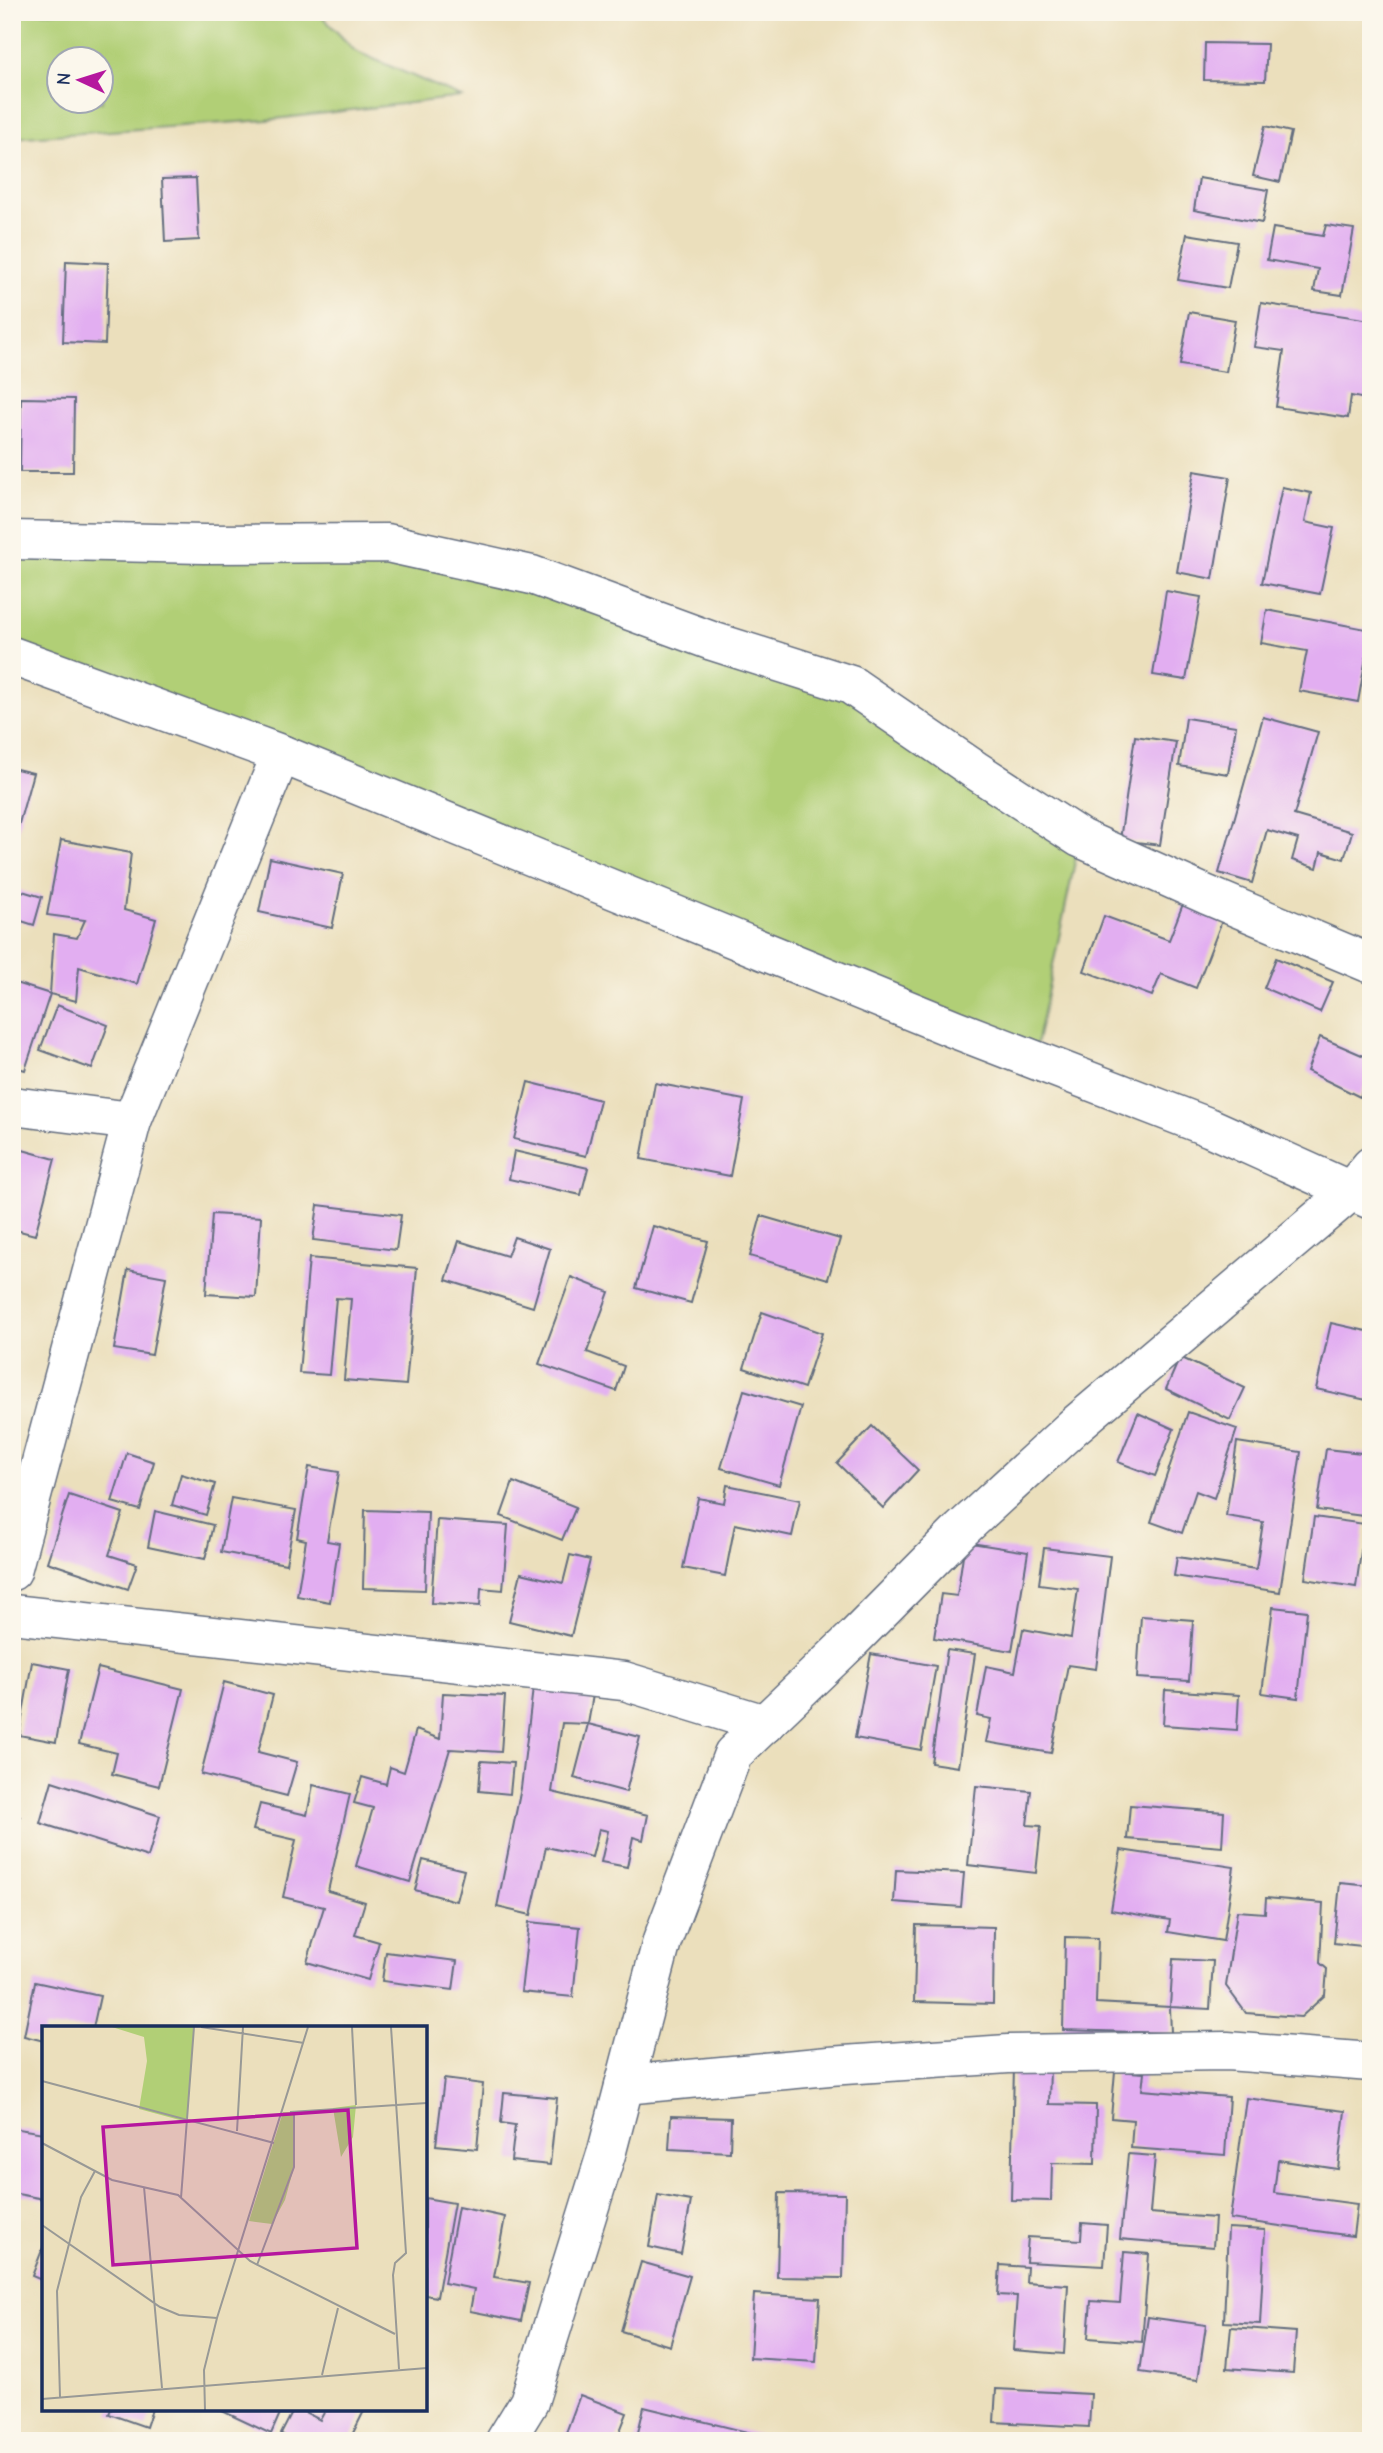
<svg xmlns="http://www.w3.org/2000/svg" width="1383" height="2453" font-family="'Comic Neue',sans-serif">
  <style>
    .green { fill: #b1cf76; stroke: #667f6a; stroke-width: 2; fill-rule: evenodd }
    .building { fill: #e2aef1 }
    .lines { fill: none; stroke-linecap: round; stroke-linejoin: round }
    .street-casing { stroke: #646d7f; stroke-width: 41 }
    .street { stroke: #fff; stroke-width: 38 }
    .inset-road { fill: none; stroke: #989996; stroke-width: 2 }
    .view { fill: #b5179e; fill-opacity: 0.15; stroke: #b5179e; stroke-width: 3.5 }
    .inset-edge { fill: none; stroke: #1b2f5e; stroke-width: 3.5 }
  </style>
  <rect width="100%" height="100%" fill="#fbf7ec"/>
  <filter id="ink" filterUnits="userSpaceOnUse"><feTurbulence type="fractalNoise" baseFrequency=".0143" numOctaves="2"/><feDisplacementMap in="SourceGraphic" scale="14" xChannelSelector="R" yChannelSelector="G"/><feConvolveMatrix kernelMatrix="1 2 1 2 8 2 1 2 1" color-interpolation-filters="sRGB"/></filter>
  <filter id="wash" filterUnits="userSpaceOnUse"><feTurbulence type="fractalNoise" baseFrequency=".00686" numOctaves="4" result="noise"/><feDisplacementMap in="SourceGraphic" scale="28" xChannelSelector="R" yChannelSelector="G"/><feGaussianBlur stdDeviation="1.57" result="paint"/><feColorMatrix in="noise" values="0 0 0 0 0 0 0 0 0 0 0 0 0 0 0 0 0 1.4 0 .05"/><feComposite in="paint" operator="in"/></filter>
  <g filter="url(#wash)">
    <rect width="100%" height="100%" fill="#ebdfbc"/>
    <!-- green -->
    <g class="green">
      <path d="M12 12H318L355 51 461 97 267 120 12 138ZM60 60H102V102H60Z"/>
      <path d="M12 540 387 543 851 685 1080 838 1033 1060 12 656Z"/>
    </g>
    <g id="blocks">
      <!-- building -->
      <g class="building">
        <path d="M1205 43 1267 44 1265 81 1204 80Z"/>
        <path d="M1265 126 1291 132 1280 182 1253 176Z"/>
        <path d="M196 178 199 240 165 242 162 179Z"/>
        <path d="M1199 178 1268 190 1262 223 1194 210Z"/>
        <path d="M1326 225 1354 229 1342 295 1314 291 1318 269 1267 260 1273 228 1323 236Z"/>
        <path d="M1187 234 1237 242 1228 288 1178 280Z"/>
        <path d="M66 261 108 263 105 344 63 342Z"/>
        <path d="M1261 303 1371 320V400L1351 396 1348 418 1276 407 1284 351 1254 347Z"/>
        <path d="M1189 312 1235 320 1226 372 1180 365Z"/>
        <path d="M21 398 74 399 73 472H20Z"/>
        <path d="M1194 471 1230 477 1213 579 1177 572Z"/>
        <path d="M1282 487 1311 493 1305 522 1334 528 1320 594 1262 583Z"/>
        <path d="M1166 591 1201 597 1186 680 1153 675Z"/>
        <path d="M1267 610 1371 630 1358 702 1299 691 1307 651 1261 643Z"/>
        <path d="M1263 717 1318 732 1294 815 1352 832 1344 859 1321 852 1317 868 1292 860 1298 839 1267 830 1252 883 1219 873Z"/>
        <path d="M1186 718 1236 726 1228 774 1179 766Z"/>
        <path d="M1135 736 1176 742 1160 845 1120 840Z"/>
        <path d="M12 768 33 773 15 838 12 837Z"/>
        <path d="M61 840 131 853 124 910 156 919 137 984 79 967 76 1001 50 994 54 934 77 938 85 920 47 915Z"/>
        <path d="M270 858 343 874 332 928 259 912Z"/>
        <path d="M12 888 42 897 34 925 12 918Z"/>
        <path d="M1183 904 1223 918 1196 988 1161 974 1152 996 1084 971 1104 916 1169 940Z"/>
        <path d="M1276 958 1333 982 1320 1012 1264 988Z"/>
        <path d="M12 982 50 994 25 1070 12 1066Z"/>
        <path d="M57 1005 108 1025 92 1069 40 1050Z"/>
        <path d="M1320 1037 1371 1059V1068L1360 1097 1307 1071Z"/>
        <path d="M528 1082 600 1100 586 1156 514 1139Z"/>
        <path d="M655 1083 744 1100 730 1176 641 1159Z"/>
        <path d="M12 1147 55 1159 35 1235 12 1229Z"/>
        <path d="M514 1151 588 1168 581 1195 509 1179Z"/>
        <path d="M318 1205 401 1215 396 1250 313 1240Z"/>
        <path d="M212 1214 261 1217 256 1297 206 1294Z"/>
        <path d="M761 1216 840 1239 828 1279 750 1256Z"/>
        <path d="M653 1226 708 1241 691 1303 636 1288Z"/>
        <path d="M514 1237 550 1249 533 1307 446 1280 459 1241 507 1256Z"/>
        <path d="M309 1258 417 1268 406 1385 344 1380 351 1299 336 1298 329 1375 299 1373Z"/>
        <path d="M128 1270 166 1277 152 1355 114 1349Z"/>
        <path d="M571 1277 609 1292 587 1352 624 1366 616 1391 539 1364Z"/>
        <path d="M762 1312 822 1333 804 1388 744 1368Z"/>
        <path d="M1331 1323 1371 1332V1401L1316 1389Z"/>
        <path d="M1180 1357 1245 1388 1230 1420 1166 1389Z"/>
        <path d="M744 1390 801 1407 779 1485 721 1468Z"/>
        <path d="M1188 1412 1237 1429 1214 1498 1196 1491 1182 1533 1151 1522Z"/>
        <path d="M1138 1413 1174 1429 1155 1476 1118 1462Z"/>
        <path d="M872 1426 918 1470 883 1508 837 1463Z"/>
        <path d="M1237 1442 1301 1452 1280 1592 1174 1576 1177 1557 1256 1569 1263 1522 1226 1516Z"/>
        <path d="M1326 1449 1370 1454 1366 1488 1371 1489V1517L1317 1510Z"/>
        <path d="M127 1453 154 1462 140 1510 112 1502Z"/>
        <path d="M309 1467 339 1472 327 1541 339 1543 330 1602 297 1596 306 1540 297 1538Z"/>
        <path d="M181 1474 215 1484 206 1515 172 1505Z"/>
        <path d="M513 1482 576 1507 562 1540 501 1516Z"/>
        <path d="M727 1485 800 1500 792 1536 735 1524 725 1576 683 1568 698 1498 724 1503Z"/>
        <path d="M69 1495 123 1513 109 1555 137 1564 128 1589 47 1562Z"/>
        <path d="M231 1498 296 1510 286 1564 221 1552Z"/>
        <path d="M365 1510 428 1512 425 1590 363 1588Z"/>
        <path d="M155 1511 213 1525 205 1559 148 1547Z"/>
        <path d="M1314 1517 1365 1524 1356 1587 1305 1579Z"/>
        <path d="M437 1520 508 1525 503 1590 481 1588 480 1606 431 1603Z"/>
        <path d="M965 1542 1028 1552 1012 1651 934 1638 941 1594 957 1596Z"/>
        <path d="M1044 1548 1110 1556 1096 1669 1068 1665 1051 1753 986 1742 991 1719 977 1716 986 1666 1015 1672 1023 1629 1071 1638 1078 1589 1039 1584Z"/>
        <path d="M570 1555 590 1560 571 1636 509 1621 521 1573 563 1583Z"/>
        <path d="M1273 1607 1307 1611 1298 1698 1262 1693Z"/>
        <path d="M1141 1616 1193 1620 1189 1681 1137 1678Z"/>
        <path d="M947 1650 975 1654 958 1767 931 1763Z"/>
        <path d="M871 1654 936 1666 921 1750 855 1738Z"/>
        <path d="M32 1662 69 1669 56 1742 19 1735Z"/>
        <path d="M98 1668 183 1689 159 1786 112 1774 117 1753 79 1744Z"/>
        <path d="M224 1682 273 1695 258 1752 297 1762 287 1796 201 1774Z"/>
        <path d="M533 1688 593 1695 588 1724 562 1723 552 1792 648 1815 643 1840 633 1837 627 1867 601 1862 608 1831 599 1829 592 1857 546 1847 531 1915 497 1907 521 1788Z"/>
        <path d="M1165 1690 1239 1695 1237 1730 1163 1725Z"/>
        <path d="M443 1693 505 1696 501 1752 450 1749 410 1882 356 1866 373 1808 354 1803 362 1777 386 1784 390 1767 404 1772 416 1730 440 1739Z"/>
        <path d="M588 1724 640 1737 626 1792 574 1778Z"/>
        <path d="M481 1761 513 1763 510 1794 479 1791Z"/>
        <path d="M52 1781 160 1816 148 1857 40 1823Z"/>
        <path d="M313 1785 350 1794 328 1891 365 1902 355 1935 379 1942 368 1980 307 1962 324 1907 283 1897 296 1840 253 1830 260 1804 307 1815Z"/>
        <path d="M976 1786 1031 1791 1027 1825 1041 1826 1036 1873 968 1865Z"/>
        <path d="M1130 1805 1224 1812 1222 1847 1127 1839Z"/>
        <path d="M12 1815 20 1817 13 1843 12 1842Z"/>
        <path d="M1121 1850 1234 1867 1223 1941 1168 1932 1170 1920 1111 1910Z"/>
        <path d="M423 1860 464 1870 456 1901 415 1890Z"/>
        <path d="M896 1870 964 1873 961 1907 894 1902Z"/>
        <path d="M1340 1883 1371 1886V1947L1334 1943Z"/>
        <path d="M1266 1898 1323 1903 1320 1963 1327 1969 1325 1995 1301 2017 1246 2013 1226 1986 1237 1911 1265 1913Z"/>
        <path d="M529 1922 580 1927 573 1997 521 1992Z"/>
        <path d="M916 1925 994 1927 993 2004 914 2002Z"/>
        <path d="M1065 1937 1098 1938 1096 2003 1170 2007 1171 2033 1063 2030Z"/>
        <path d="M386 1952 457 1961 453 1990 382 1981Z"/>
        <path d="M1173 1959 1213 1961 1210 2009 1170 2007Z"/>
        <path d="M35 1982 100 1996 93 2028H44V2041L24 2036Z"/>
        <path d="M12 1995 18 1996 13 2017 12 2016Z"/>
        <path d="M1014 2066 1050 2067 1049 2104 1096 2105 1095 2164 1052 2163 1051 2201 1011 2200Z"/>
        <path d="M1115 2071 1144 2073 1142 2090 1229 2097 1225 2155 1131 2148 1133 2120 1111 2118Z"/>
        <path d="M444 2079 483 2084 477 2149 436 2145Z"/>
        <path d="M504 2093 557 2098 550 2165 511 2161 515 2125 501 2123Z"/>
        <path d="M1246 2098 1345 2111 1338 2169 1278 2160 1274 2193 1357 2204 1353 2236 1230 2219Z"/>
        <path d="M671 2116 731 2118 730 2152 669 2149Z"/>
        <path d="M12 2128 44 2133V2199L12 2193Z"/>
        <path d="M1128 2154 1155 2156 1150 2213 1215 2218 1213 2247 1120 2239Z"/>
        <path d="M779 2193 845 2194 843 2278 777 2277Z"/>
        <path d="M658 2195 691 2201 681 2254 649 2247Z"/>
        <path d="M425 2198 454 2203 437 2297 425 2295Z"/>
        <path d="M458 2207 505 2217 494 2277 529 2283 521 2321 470 2311 474 2289 444 2283Z"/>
        <path d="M1082 2223 1107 2225 1104 2266 1026 2262 1028 2237 1081 2240Z"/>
        <path d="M1228 2228 1265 2230 1260 2324 1224 2322Z"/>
        <path d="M44 2245V2281L32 2276Z"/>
        <path d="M1124 2252 1149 2254 1142 2342 1088 2338 1091 2301 1120 2303Z"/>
        <path d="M641 2262 690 2276 670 2346 621 2331Z"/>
        <path d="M1000 2265 1027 2267 1026 2282 1068 2285 1064 2354 1013 2350 1017 2296 998 2295Z"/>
        <path d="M754 2294 820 2298 816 2362 750 2358Z"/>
        <path d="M1148 2317 1206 2325 1198 2380 1140 2372Z"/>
        <path d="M1231 2327 1296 2332 1293 2373 1227 2368Z"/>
        <path d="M996 2389 1091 2394 1089 2427 994 2422Z"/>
        <path d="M580 2395 627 2413 616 2441H563Z"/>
        <path d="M644 2407 780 2440V2441H636Z"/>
        <path d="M111 2409H152L146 2427 109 2414Z"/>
        <path d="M218 2409H282L271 2434Z"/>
        <path d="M294 2409H299L320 2420 326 2409H365L349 2441H294L281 2434Z"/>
      </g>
    </g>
  </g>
  <g filter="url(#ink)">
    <use href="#blocks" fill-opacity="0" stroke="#646d7f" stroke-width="2"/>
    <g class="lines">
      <!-- street casing -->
      <g class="street-casing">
        <g id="street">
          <path d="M12 540 204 544 387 543 532 575 712 641 851 685 975 770 1080 838 1207 895 1371 964"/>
          <path d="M12 656 281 754 955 1029 1211 1128 1371 1200"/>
          <path d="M12 1106 132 1121"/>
          <path d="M12 1571 132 1121 281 754"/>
          <path d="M12 1614 624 1681 765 1724"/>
          <path d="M624 2085 829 2066 1008 2054 1227 2051 1371 2062"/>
          <path d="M505 2441 529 2402 607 2151 662 1941 733 1754 851 1641 961 1530 1073 1427 1350 1192 1371 1166"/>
        </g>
      </g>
      <!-- street -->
      <use href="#street" class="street"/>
    </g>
  </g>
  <!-- overview -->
  <g transform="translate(42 2026)">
    <rect width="385" height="385" fill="#ebdfbc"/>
    <path d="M70 1H152L145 96 97 83 105 35 102 11ZM314 79 311 111 299 131 291 82ZM241 86H252V141L243 174 230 198 207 195Z" fill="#b1cf76"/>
    <path class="inset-road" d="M159 1 262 17M310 1 314 79M349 1 364 227 353 237 351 249 357 343M0 55 232 117M248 86 385 77M195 105 201 1M0 117 70 154 136 169 208 235 353 308M102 161 120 362M139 172 152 1M0 199 118 281 137 289 175 292M215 239 252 141V86M280 349 296 282M18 371 15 265 39 171 53 145M0 373 385 342M163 384 162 344 175 292 266 1"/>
    <path class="view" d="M306 84 315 222 71 239 61 101Z"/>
    <rect width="385" height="385" class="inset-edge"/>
  </g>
  <!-- margin -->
  <rect width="1383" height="2453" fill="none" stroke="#fbf7ec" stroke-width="42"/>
  <!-- north arrow -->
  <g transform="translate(80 80) rotate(274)"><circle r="33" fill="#fbf7ec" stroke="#a1a7b3" stroke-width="2"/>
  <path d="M0-5L12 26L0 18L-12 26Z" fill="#b5179e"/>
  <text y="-10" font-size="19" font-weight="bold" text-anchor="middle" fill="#1b2f5e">N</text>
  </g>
</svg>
